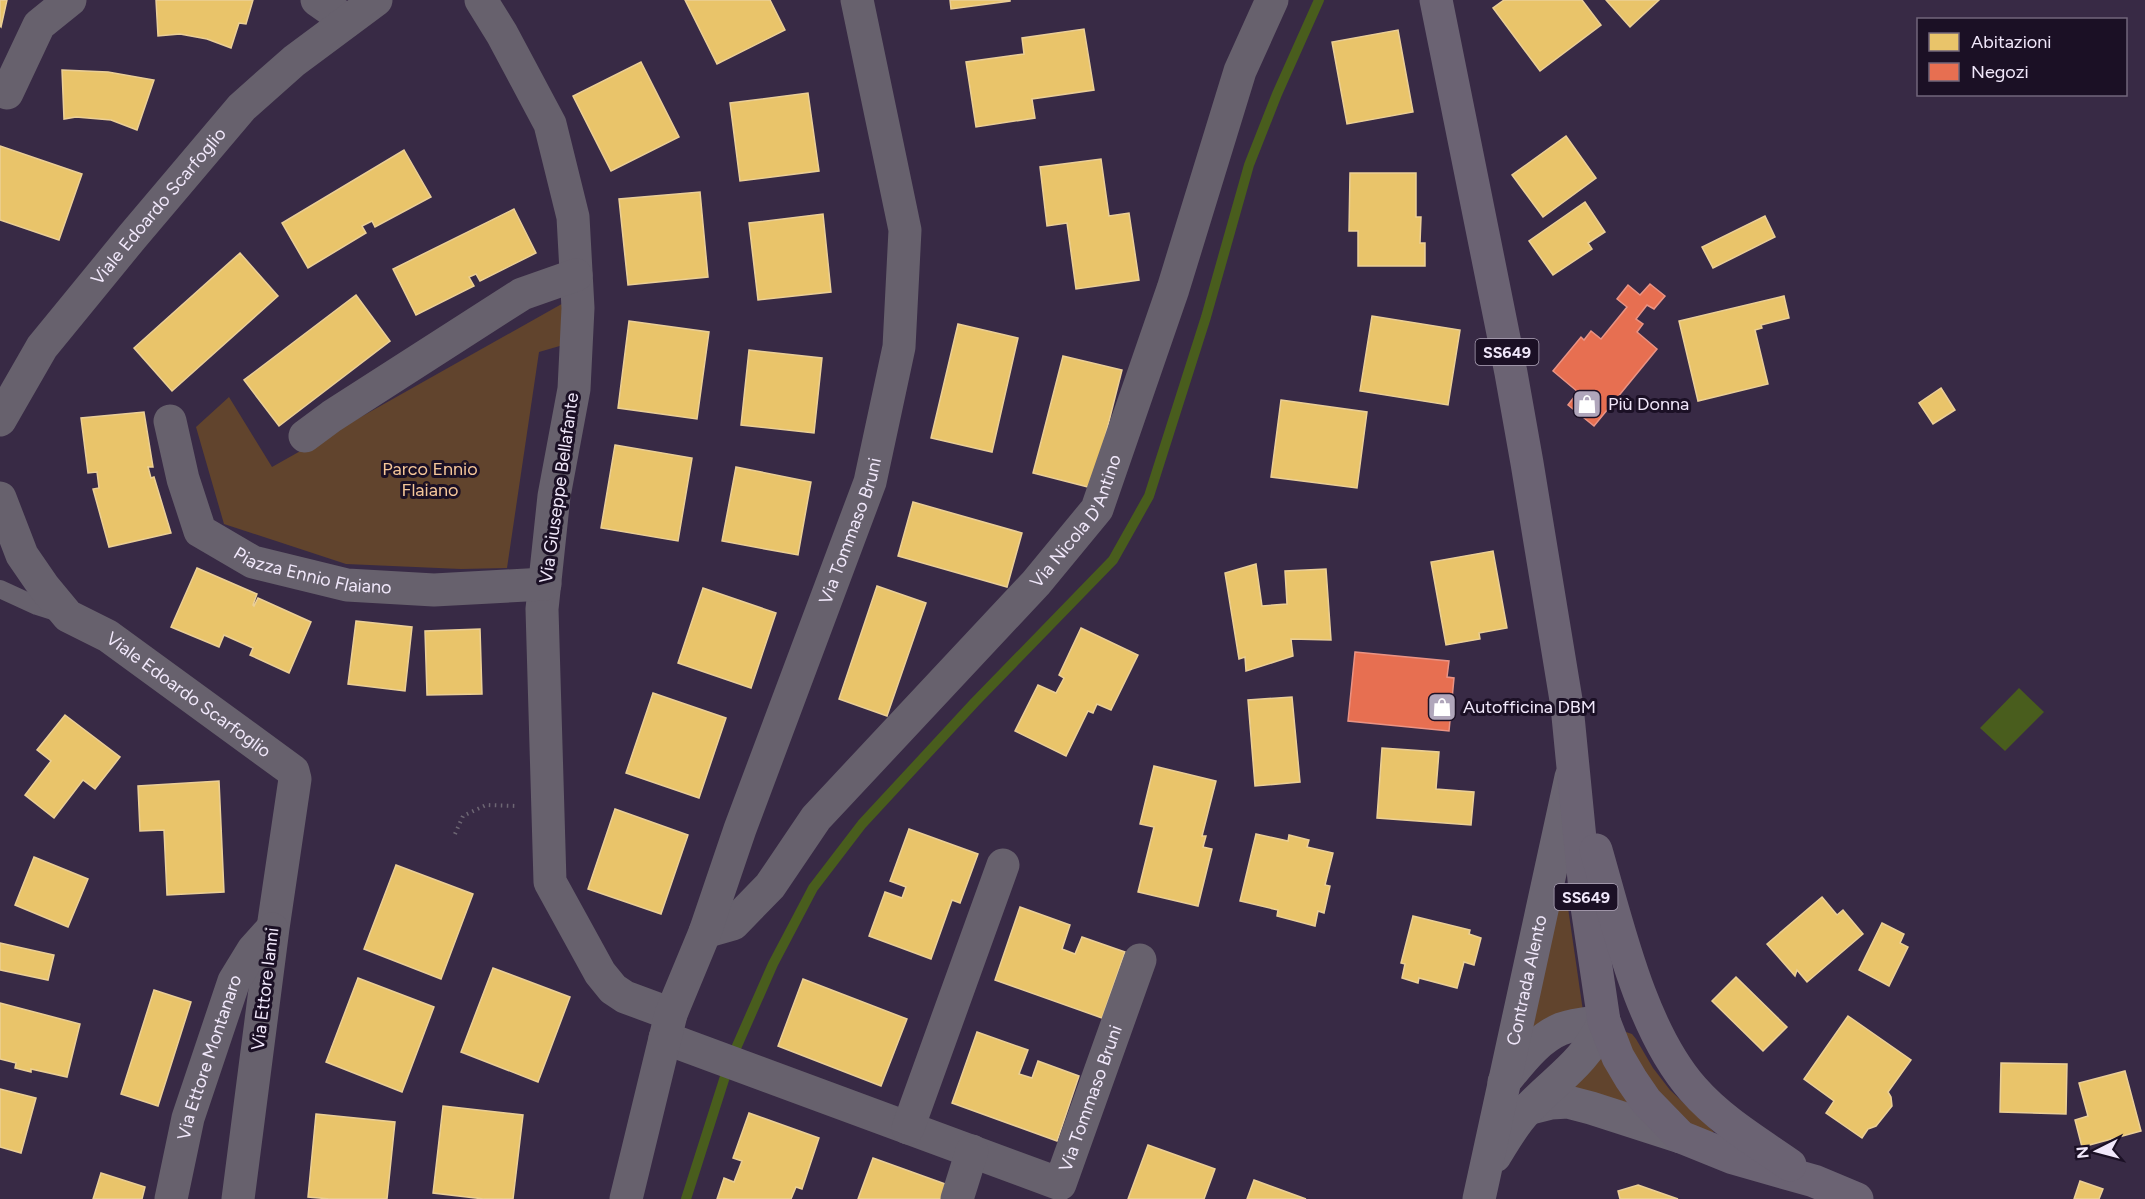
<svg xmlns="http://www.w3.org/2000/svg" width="2145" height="1199" font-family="Figtree,sans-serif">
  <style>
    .green { fill: #61442d }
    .water { fill: #495d1d }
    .homes { fill: #e9c46a; stroke: #ebcf96; stroke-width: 1.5 }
    .shops { fill: #e76f51; stroke: #ea9384; stroke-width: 1.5 }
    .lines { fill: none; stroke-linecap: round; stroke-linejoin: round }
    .stream { stroke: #495d1d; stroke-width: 10 }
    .path { stroke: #6d6673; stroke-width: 4; stroke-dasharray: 1.5 4.5; stroke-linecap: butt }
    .service { stroke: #67616d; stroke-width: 18 }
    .minor { stroke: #67616d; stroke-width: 33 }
    .secondary { stroke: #6b6572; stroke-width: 33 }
    .primary { stroke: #6b6373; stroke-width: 33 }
    .labels { text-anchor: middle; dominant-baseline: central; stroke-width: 6; stroke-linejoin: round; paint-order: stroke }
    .shield { fill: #1b1025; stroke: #b1a7bb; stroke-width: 1.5 }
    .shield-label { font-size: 16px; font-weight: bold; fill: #f1e8fb }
    .street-label { font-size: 18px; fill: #f1e8fb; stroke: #1b1025 }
    .poi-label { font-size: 18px; fill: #f1e8fb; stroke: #1b1025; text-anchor: start }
    .park-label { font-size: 18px; fill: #f5c699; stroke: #1b1025 }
  </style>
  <rect width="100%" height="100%" fill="#382a45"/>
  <!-- green -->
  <g class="green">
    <path d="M567 301 570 343 539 352 507 568 461 569 346 564 224 524 196 427 229 397 272 467Z"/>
    <path d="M1560 897H1564L1567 901 1583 1011 1518 1045Z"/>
    <path d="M1623 1031 1632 1034 1636 1039 1653 1068 1670 1090 1714 1132H1699L1649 1087Z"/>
    <path d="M1603 1053 1634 1104 1563 1092Z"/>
  </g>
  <!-- water -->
  <path class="water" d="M2019 688 2044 712 2005 751 1980 728Z"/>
  <!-- homes -->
  <g class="homes">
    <path d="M0 0H7L1 27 0 26Z"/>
    <path d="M156 0H253L246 24 239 23 231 48 207 39 180 34 158 36Z"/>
    <path d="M685 0H770L785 30 717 64Z"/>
    <path d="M950 0H1010V1L951 9Z"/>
    <path d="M1504 0H1582L1601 25 1540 71 1493 8Z"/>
    <path d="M1606 0H1659L1630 27Z"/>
    <path d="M1084 29 1094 90 1032 99 1035 118 976 127 966 62 1024 54 1022 38Z"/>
    <path d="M1398 30 1413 112 1347 124 1332 42Z"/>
    <path d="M641 62 679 137 611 171 573 96Z"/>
    <path d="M62 70 108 72 154 80 137 130 111 120 76 117 64 119Z"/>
    <path d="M808 93 819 171 740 181 730 103Z"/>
    <path d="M1566 136 1596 178 1543 217 1512 175Z"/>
    <path d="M0 146 82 174 59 240 0 220Z"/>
    <path d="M404 150 431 197 375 227 372 221 362 226 366 233 308 268 282 223Z"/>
    <path d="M1101 159 1109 216 1129 213 1139 280 1076 289 1067 223 1047 226 1040 167Z"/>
    <path d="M1350 173H1416V217H1421L1420 243H1425V266H1358V231H1349Z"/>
    <path d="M700 192 708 277 628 285 619 199Z"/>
    <path d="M1585 202 1605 232 1588 243 1592 249 1553 275 1529 241Z"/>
    <path d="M514 209 536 253 480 281 476 274 469 277 474 286 416 315 393 269Z"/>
    <path d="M823 214 831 292 758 300 749 223Z"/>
    <path d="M1765 216 1775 237 1713 268 1702 247Z"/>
    <path d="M240 253 278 296 172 391 134 348Z"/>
    <path d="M356 295 390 341 279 426 244 380Z"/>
    <path d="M1784 296 1789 318 1761 325 1762 328 1755 330 1768 384 1698 401 1679 321Z"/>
    <path d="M1372 316 1460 330 1448 405 1360 391Z"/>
    <path d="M629 321 709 332 697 419 618 408Z"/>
    <path d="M958 324 1018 338 992 452 931 438Z"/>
    <path d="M749 350 822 358 814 433 741 425Z"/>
    <path d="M1063 356 1122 370 1092 488 1033 473Z"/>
    <path d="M1941 388 1955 410 1933 424 1919 403Z"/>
    <path d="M1281 400 1367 412 1357 488 1271 477Z"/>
    <path d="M144 412 153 467H148L151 478 154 477 171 533 109 547 93 489 99 488 97 472 88 473 81 418Z"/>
    <path d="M615 445 692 458 678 541 601 528Z"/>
    <path d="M736 467 811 482 798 555 722 541Z"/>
    <path d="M913 502 1022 533 1007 587 898 556Z"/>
    <path d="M1493 551 1507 628 1479 633 1480 639 1446 645 1431 562Z"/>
    <path d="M1256 564 1262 606 1287 604 1285 571 1326 569 1331 640 1291 639 1293 656 1246 671 1245 657 1239 659 1225 573Z"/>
    <path d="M197 568 257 594 253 605 254 606 258 598 311 622 289 673 250 655 253 648 224 635 219 647 171 627Z"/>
    <path d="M877 586 926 603 887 716 839 699Z"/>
    <path d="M703 588 776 613 751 688 678 663Z"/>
    <path d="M356 621 412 627 405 691 348 684Z"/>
    <path d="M1081 628 1138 655 1111 710 1097 704 1093 713 1088 711 1066 756 1015 731 1038 685 1056 693 1064 678 1059 675Z"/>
    <path d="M480 629 482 694 427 695 425 631Z"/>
    <path d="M653 693 726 718 699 798 626 773Z"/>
    <path d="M1292 697 1300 782 1255 786 1248 700Z"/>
    <path d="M65 715 120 757 95 789 83 780 54 818 25 795 51 761 37 750Z"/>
    <path d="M1382 748 1439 752 1436 789 1474 792 1471 825 1377 818Z"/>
    <path d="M1154 766 1216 781 1202 836H1206L1203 847 1212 849 1198 906 1138 892 1154 827 1140 824Z"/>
    <path d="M219 781 224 892 167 895 164 830 140 831 138 786Z"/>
    <path d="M615 809 688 835 661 914 588 889Z"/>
    <path d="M909 829 978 854 960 903 952 900 931 959 869 936 885 892 902 898 906 887 890 881Z"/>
    <path d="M1256 834 1288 841 1289 835 1309 840 1307 847 1333 853 1325 885 1330 886 1324 913 1318 911 1315 926 1277 916 1278 910 1240 901Z"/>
    <path d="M34 857 88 879 68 927 15 905Z"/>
    <path d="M396 865 473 894 441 979 364 949Z"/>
    <path d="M1822 897 1837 915 1843 910 1863 934 1807 982 1797 970 1795 976 1767 944Z"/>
    <path d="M1020 907 1070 925 1062 949 1075 954 1082 937 1125 952 1102 1018 995 980Z"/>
    <path d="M1413 916 1470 930 1469 934 1481 938 1474 965 1464 962 1457 988 1419 978 1418 983 1402 978 1405 964 1401 963Z"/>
    <path d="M1882 923 1904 934 1900 943 1908 947 1889 986 1859 970Z"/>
    <path d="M0 943 54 955 48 980 0 970Z"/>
    <path d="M493 968 570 997 538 1082 461 1052Z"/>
    <path d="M1736 977 1787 1027 1763 1051 1712 1001Z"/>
    <path d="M358 978 434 1007 402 1092 326 1062Z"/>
    <path d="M803 979 907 1019 881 1086 778 1046Z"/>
    <path d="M154 990 191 1002 158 1106 121 1094Z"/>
    <path d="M0 1003 80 1024 67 1077 31 1069V1072L15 1068 16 1063 0 1059Z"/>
    <path d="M1848 1016 1911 1060 1888 1092 1891 1097 1892 1106 1876 1126 1868 1129 1862 1138 1826 1113 1834 1101 1804 1079Z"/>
    <path d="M977 1032 1028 1050 1019 1074 1032 1078 1038 1061 1079 1076 1057 1141 952 1103Z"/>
    <path d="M2001 1063 2067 1064 2066 1114 2000 1112Z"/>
    <path d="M2125 1071 2141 1131 2082 1147 2075 1120 2088 1116 2079 1083Z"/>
    <path d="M0 1089 36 1098 21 1153 0 1147Z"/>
    <path d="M443 1106 523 1115 513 1199H484L433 1193Z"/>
    <path d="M749 1113 819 1138 802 1189 796 1187 791 1199H717L724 1178 734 1182 742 1161 733 1158Z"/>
    <path d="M316 1114 395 1122 387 1199H330L308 1197Z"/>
    <path d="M1148 1145 1215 1169 1204 1199H1128Z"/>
    <path d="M873 1158 948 1185 943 1199H858Z"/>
    <path d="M101 1173 145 1187 142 1199H93Z"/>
    <path d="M1254 1180 1306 1199H1247Z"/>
    <path d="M2080 1181 2103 1189 2099 1199H2074Z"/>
    <path d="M1638 1185 1678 1199H1620L1618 1191Z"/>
  </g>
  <!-- shops -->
  <g class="shops">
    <path d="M1650 284 1665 296 1654 309 1647 305 1636 319 1643 324 1637 332 1657 349 1594 426 1568 405 1578 392 1553 371 1581 337 1584 340 1591 331 1601 339 1627 307 1617 299 1628 285 1640 295Z"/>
    <path d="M1355 652 1449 661 1447 677 1454 678 1449 731 1348 721Z"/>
  </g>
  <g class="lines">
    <!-- stream -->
    <path class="stream" d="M686 1199 729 1064 773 964 813 888 862 824 975 702 1113 560 1149 496 1206 317 1249 165 1277 94 1319 0"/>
    <!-- path -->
    <path class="path" d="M455 834 463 816 486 805 517 806"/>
    <!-- service -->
    <path class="service" d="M0 589 37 606 62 614"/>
    <!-- minor -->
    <g class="minor">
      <path d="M317 0 347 21"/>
      <path d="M481 0 502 34 550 124 573 217 578 308 574 389 554 496 542 609 550 882 600 973 613 989 625 997 671 1014"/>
      <path d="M7 93 39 25 70 0"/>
      <path id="s1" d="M0 420 42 347 132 237 242 107 294 61 376 0"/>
      <path id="s2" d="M170 421 183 479 200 531 253 562 347 585 434 590 545 584"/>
      <path d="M305 436 332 416 522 294 576 275"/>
      <path id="s3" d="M0 498 22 555 44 587 68 616 108 636 293 771 295 779 273 928 238 1199"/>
      <path id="s4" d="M705 932 733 924 770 886 816 818 1036 583 1097 509 1173 289 1240 71 1272 0"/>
      <path id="s5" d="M665 1038 1060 1184 1140 960"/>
      <path d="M908 1128 1003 865"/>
      <path id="s6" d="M171 1199 188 1118 234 981 253 950 272 929"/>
      <path id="s7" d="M626 1199 671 1014 705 932 740 829 870 482 899 347 905 230 857 0"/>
      <path d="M957 1199 972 1151"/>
    </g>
    <!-- secondary -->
    <g class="secondary">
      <path d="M1504 1082C1520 1063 1537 1039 1561 1029 1574 1024 1589 1023 1604 1021"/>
      <path d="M1527 1109 1551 1103 1568 1102 1591 1108 1681 1137"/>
      <path d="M1495 1156C1505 1140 1514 1123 1527 1110 1557 1078 1585 1064 1604 1021"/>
      <path id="s8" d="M1479 1199 1571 777"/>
    </g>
    <!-- primary -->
    <g class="primary">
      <path d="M1436 0 1511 373 1527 463 1567 706 1586 900 1604 1021 1618 1057 1631 1079 1646 1101 1681 1137 1733 1158 1814 1181 1857 1199"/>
      <path d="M1596 850C1618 926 1641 1030 1693 1089 1720 1120 1757 1142 1790 1165"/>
    </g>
  </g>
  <!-- icons -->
  <defs>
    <g id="shop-square" transform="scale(1.5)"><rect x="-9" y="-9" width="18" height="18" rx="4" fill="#b0a6bb" stroke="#1b1025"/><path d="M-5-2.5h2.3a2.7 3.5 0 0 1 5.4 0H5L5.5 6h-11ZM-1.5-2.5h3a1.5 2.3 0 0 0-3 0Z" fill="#fff"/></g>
  </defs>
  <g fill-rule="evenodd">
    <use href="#shop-square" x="1587" y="404"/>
    <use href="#shop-square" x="1442" y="707"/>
  </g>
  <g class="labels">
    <!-- shield labels -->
    <g class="shield">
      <rect x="1475.5" y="339" width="63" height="26" rx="4.5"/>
      <rect x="1554.5" y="884" width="63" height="26" rx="4.5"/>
    </g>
    <g class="shield-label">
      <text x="1507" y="352">SS649</text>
      <text x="1586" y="897">SS649</text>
    </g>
    <!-- street labels -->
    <g class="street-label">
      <text stroke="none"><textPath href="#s1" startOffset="267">Viale Edoardo Scarfoglio</textPath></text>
      <text transform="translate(559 488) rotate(-82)">Via Giuseppe Bellafante</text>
      <text stroke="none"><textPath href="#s4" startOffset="561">Via Nicola D'Antino</textPath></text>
      <text stroke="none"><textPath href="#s7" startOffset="706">Via Tommaso Bruni</textPath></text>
      <text stroke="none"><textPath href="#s2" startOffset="236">Piazza Ennio Flaiano</textPath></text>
      <text stroke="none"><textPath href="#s3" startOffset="282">Viale Edoardo Scarfoglio</textPath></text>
      <text stroke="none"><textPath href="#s8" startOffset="224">Contrada Alento</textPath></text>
      <text transform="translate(265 989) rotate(-83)">Via Ettore Ianni</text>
      <text stroke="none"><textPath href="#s6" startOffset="147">Via Ettore Montanaro</textPath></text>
      <text stroke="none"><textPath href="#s5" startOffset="512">Via Tommaso Bruni</textPath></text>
    </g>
    <!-- poi labels -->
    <g class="poi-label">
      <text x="1608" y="404">Più Donna</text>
      <text x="1463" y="707">Autofficina DBM</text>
    </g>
    <!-- park labels -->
    <g class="park-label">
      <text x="430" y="469">Parco Ennio<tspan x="430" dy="21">Flaiano</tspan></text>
    </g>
  </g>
  <!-- legend -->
  <rect x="1917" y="18" width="210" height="78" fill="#1b1025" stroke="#71667b" stroke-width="1.5"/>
  <rect x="1929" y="33" width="30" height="18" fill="#e9c46a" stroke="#71667b" stroke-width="1.5"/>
  <text x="1971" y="48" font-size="18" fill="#f1e8fb">Abitazioni</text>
  <rect x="1929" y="63" width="30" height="18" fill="#e76f51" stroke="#71667b" stroke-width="1.5"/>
  <text x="1971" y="78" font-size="18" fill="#f1e8fb">Negozi</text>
  <!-- north arrow -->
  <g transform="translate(2097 1151) rotate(264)" stroke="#1b1025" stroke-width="4.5" paint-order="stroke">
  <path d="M0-4.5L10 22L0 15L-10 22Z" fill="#f1e8fb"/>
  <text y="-9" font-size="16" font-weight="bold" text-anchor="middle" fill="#f1e8fb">N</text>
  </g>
</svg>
